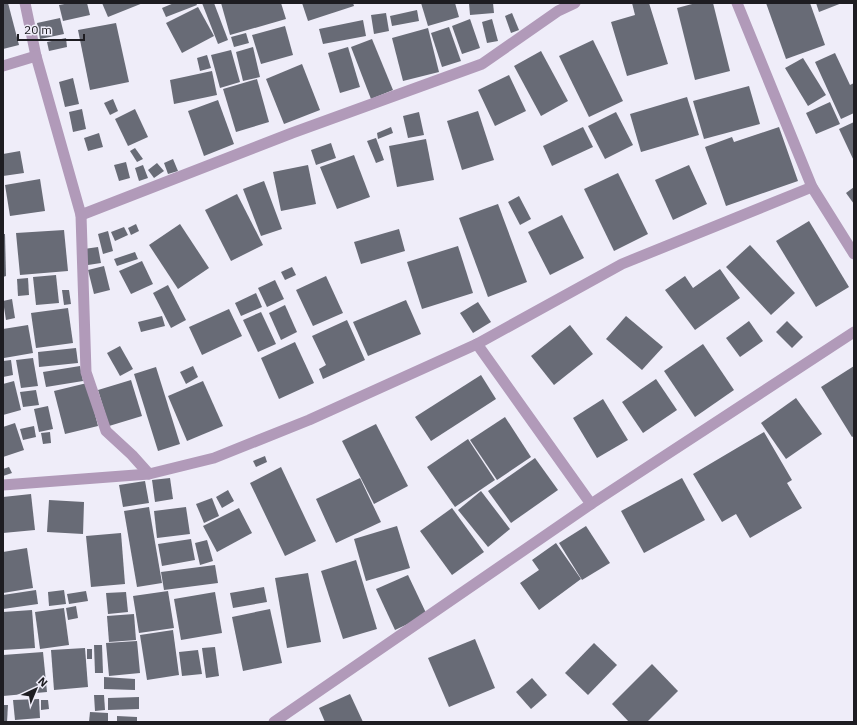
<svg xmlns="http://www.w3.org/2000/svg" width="857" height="725" font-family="'IBM Plex Sans',sans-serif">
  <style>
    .building { fill: #686b76 }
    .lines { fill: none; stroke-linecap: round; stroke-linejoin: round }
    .minor { stroke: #b19ab9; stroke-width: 11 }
  </style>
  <rect width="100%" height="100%" fill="#efedf9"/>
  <!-- building -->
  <g class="building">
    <path d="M3 3H8L19 45 3 49Z"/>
    <path d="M70 3H87L90 15 63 21 59 5Z"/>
    <path d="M102 3H143L108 17Z"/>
    <path d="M174 3H196L197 5 166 17 162 8Z"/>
    <path d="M202 3H214L228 40 218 44Z"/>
    <path d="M221 3H281L286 19 230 35Z"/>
    <path d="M302 3H353L354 6 308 21Z"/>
    <path d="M421 3H455L459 17 428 26Z"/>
    <path d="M469 3H493L494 13 470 15Z"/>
    <path d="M632 3H649L668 64 627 76 611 22 635 15Z"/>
    <path d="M696 3H713L730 71 695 80 677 8Z"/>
    <path d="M766 3H810L825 45 786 59Z"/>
    <path d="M816 3H842L819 12Z"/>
    <path d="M198 7 214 36 182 53 166 23Z"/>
    <path d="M417 10 419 21 392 26 390 16Z"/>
    <path d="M386 13 389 31 374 34 371 15Z"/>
    <path d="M512 13 519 30 511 33 505 16Z"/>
    <path d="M60 18 64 34 40 39 37 23Z"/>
    <path d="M470 19 480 48 462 54 452 26Z"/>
    <path d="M492 19 498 41 487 43 482 22Z"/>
    <path d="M363 20 366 36 323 44 319 29Z"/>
    <path d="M116 23 129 82 90 90 78 30Z"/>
    <path d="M285 26 293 55 261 64 252 35Z"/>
    <path d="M449 27 461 61 442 67 431 33Z"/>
    <path d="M428 28 439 72 403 81 392 38Z"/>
    <path d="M246 33 249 43 234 47 231 37Z"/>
    <path d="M66 38 67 47 49 51 47 42Z"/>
    <path d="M372 39 393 90 371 99 351 47Z"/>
    <path d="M593 40 623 101 589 117 559 56Z"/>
    <path d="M253 47 260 77 243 81 236 52Z"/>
    <path d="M348 47 360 87 340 93 328 53Z"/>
    <path d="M231 50 240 82 220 88 211 55Z"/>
    <path d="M541 51 568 101 541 116 514 66Z"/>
    <path d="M835 53 850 85 854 83V113L841 119 815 62Z"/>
    <path d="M207 55 211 68 200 71 197 58Z"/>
    <path d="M803 58 826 95 808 106 785 68Z"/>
    <path d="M302 64 320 110 284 124 266 79Z"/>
    <path d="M212 71 217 95 174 104 170 80Z"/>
    <path d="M509 75 526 111 495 126 478 90Z"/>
    <path d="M73 78 79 104 65 107 59 82Z"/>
    <path d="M257 79 269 122 236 132 223 89Z"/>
    <path d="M749 86 760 124 704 139 693 101Z"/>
    <path d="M687 97 699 135 641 152 630 114Z"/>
    <path d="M113 99 118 111 110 115 104 103Z"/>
    <path d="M218 100 234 144 204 156 188 111Z"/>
    <path d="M830 102 840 124 816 134 806 113Z"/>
    <path d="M82 109 86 129 73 132 69 112Z"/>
    <path d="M135 109 148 137 128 146 115 119Z"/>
    <path d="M478 111 494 160 462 170 447 121Z"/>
    <path d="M419 112 424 135 408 138 403 116Z"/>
    <path d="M616 112 633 145 605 159 588 126Z"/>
    <path d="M854 122V161L839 129Z"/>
    <path d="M391 127 393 133 378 139 377 133Z"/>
    <path d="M583 127 593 147 552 166 543 146Z"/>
    <path d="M779 127 798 181 726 206 705 147 732 137 734 142Z"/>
    <path d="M99 133 103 147 88 151 84 138Z"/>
    <path d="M376 138 384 160 376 163 367 141Z"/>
    <path d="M426 139 434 180 397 187 389 146Z"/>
    <path d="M331 143 336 158 316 165 311 150Z"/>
    <path d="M135 148 143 159 137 162 130 151Z"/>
    <path d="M20 151 24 173 3 176V154Z"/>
    <path d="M354 155 370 197 337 209 320 167Z"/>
    <path d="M173 159 178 171 168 174 164 163Z"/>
    <path d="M126 162 130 178 119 181 114 165Z"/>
    <path d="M157 163 164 171 154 178 148 170Z"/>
    <path d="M143 165 148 178 139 181 135 168Z"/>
    <path d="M308 165 316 204 281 211 273 172Z"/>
    <path d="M689 165 707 204 673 220 655 180Z"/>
    <path d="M618 173 648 234 614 251 584 189Z"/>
    <path d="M40 179 45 211 10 216 5 185Z"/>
    <path d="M264 181 282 229 261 236 243 189Z"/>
    <path d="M854 187V204L846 193Z"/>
    <path d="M237 194 263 245 231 261 205 210Z"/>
    <path d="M519 196 531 219 520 225 508 202Z"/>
    <path d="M498 204 527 282 488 297 459 218Z"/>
    <path d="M562 215 584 258 550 275 528 232Z"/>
    <path d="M809 221 849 287 816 307 776 241Z"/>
    <path d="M136 224 139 231 131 235 128 228Z"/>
    <path d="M180 224 209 268 178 289 149 245Z"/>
    <path d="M124 227 128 235 115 241 111 232Z"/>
    <path d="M399 229 405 251 361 264 354 242Z"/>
    <path d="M64 230 68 271 20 275 16 233Z"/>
    <path d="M108 231 113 251 103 254 98 234Z"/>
    <path d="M3 234H5L6 276 3 277Z"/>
    <path d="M750 245 795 293 771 315 726 267Z"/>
    <path d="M458 246 473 293 422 309 407 262Z"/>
    <path d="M98 247 101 263 88 265 84 249Z"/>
    <path d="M135 252 138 259 117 266 114 259Z"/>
    <path d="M142 261 153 284 131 294 119 271Z"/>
    <path d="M104 266 110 290 94 294 88 270Z"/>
    <path d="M292 267 296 275 285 280 281 272Z"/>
    <path d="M720 269 740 298 695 330 665 290 685 276 693 288Z"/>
    <path d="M56 275 59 303 36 305 33 277Z"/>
    <path d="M326 276 343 313 313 326 296 290Z"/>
    <path d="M28 278 29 295 18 296 17 279Z"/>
    <path d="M275 280 284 299 267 307 258 288Z"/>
    <path d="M168 285 186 320 171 328 153 293Z"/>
    <path d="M62 290H69L71 304 64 305Z"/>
    <path d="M256 293 262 307 241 316 235 303Z"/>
    <path d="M12 299 15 318 6 320 3 301Z"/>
    <path d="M406 300 421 334 368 356 353 322Z"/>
    <path d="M478 302 491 322 473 333 460 313Z"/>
    <path d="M285 305 297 332 281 340 269 313Z"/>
    <path d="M68 308 73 343 36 348 31 313Z"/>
    <path d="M229 309 242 336 202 355 189 327Z"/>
    <path d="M261 312 276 344 258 352 243 320Z"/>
    <path d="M162 316 165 326 141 332 138 322Z"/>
    <path d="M626 316 663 347 642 370 606 339Z"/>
    <path d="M347 320 365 360 323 379 319 369 326 365 312 336Z"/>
    <path d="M749 321 763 341 740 357 726 338Z"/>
    <path d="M787 321 803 337 792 348 776 332Z"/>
    <path d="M28 325 33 353 4 358 3 349V329Z"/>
    <path d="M570 325 593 354 554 385 531 356Z"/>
    <path d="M295 342 314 383 279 399 261 358Z"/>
    <path d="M703 344 734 390 695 417 664 371Z"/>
    <path d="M120 346 133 369 120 376 107 353Z"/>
    <path d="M76 348 78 363 39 367 38 352Z"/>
    <path d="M33 358 38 386 21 388 16 360Z"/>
    <path d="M11 360 13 375 3 377V361Z"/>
    <path d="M80 366 83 381 46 387 43 372Z"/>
    <path d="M193 366 198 377 186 384 180 372Z"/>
    <path d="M854 366V436L852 437 821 387Z"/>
    <path d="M156 367 180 444 158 451 134 374Z"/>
    <path d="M481 375 496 399 431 441 415 417Z"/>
    <path d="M656 379 677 410 643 433 622 402Z"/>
    <path d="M131 380 142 416 109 426 98 390Z"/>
    <path d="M14 381 21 410 3 415V384Z"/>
    <path d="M203 381 223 426 187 441 168 396Z"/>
    <path d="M87 383 98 426 65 434 54 391Z"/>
    <path d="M36 390 39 405 23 407 20 392Z"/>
    <path d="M796 398 822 434 786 459 761 423Z"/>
    <path d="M603 399 628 440 597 458 573 418Z"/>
    <path d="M48 406 53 429 39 432 34 409Z"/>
    <path d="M505 417 531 457 497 480 470 440Z"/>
    <path d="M15 423 24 450 3 457V427Z"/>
    <path d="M376 424 408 486 374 504 342 441Z"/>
    <path d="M34 426 36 437 23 440 20 429Z"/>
    <path d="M50 432 51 443 43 444 41 433Z"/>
    <path d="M764 432 792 480 787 483 802 508 750 538 736 514 722 522 693 474Z"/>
    <path d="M468 439 495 480 455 507 427 467Z"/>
    <path d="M265 456 267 462 256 467 253 461Z"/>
    <path d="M535 458 558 490 511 523 488 491Z"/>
    <path d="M9 467 12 473 3 476V469Z"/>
    <path d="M281 467 316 541 285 556 250 483Z"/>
    <path d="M170 478 173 499 155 502 152 480Z"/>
    <path d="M360 478 381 522 336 543 316 499Z"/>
    <path d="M682 478 705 520 644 553 621 511Z"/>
    <path d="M145 481 149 503 123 507 119 485Z"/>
    <path d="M228 490 234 501 222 508 216 497Z"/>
    <path d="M481 491 510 529 488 547 458 510Z"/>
    <path d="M31 494 35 530 3 533V497Z"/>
    <path d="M212 498 219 516 204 523 196 504Z"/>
    <path d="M49 500 84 502 83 534 47 532Z"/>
    <path d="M149 507 162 583 137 587 124 511Z"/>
    <path d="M186 507 190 534 157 538 154 511Z"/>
    <path d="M239 508 252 533 217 552 203 526Z"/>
    <path d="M452 508 484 552 452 575 420 531Z"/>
    <path d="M397 526 410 568 366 581 354 539Z"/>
    <path d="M586 526 610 563 582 580 559 543Z"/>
    <path d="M121 533 125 584 91 587 86 536Z"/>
    <path d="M191 539 195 560 162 566 158 544Z"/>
    <path d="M207 540 213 561 200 565 195 543Z"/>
    <path d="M556 543 581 579 539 610 520 583 539 570 532 560Z"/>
    <path d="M27 548 33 588 3 593V552Z"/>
    <path d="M356 560 377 629 343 639 321 571Z"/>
    <path d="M215 565 218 583 164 590 161 572Z"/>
    <path d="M308 573 321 642 287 648 275 578Z"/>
    <path d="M408 575 427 615 395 630 376 589Z"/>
    <path d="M264 587 267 602 233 608 230 593Z"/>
    <path d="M36 590 38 604 3 609V595Z"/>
    <path d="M64 590 66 604 49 606 48 592Z"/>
    <path d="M86 591 88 601 69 604 67 594Z"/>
    <path d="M168 591 174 628 139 633 133 596Z"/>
    <path d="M126 592 128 612 108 614 106 593Z"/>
    <path d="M215 592 222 633 181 640 174 599Z"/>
    <path d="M76 606 78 618 68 620 66 608Z"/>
    <path d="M64 608 69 645 40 649 35 612Z"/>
    <path d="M270 609 282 663 243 671 232 617Z"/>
    <path d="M32 610 35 648 3 650V612Z"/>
    <path d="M134 614 136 640 109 642 107 616Z"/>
    <path d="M173 630 179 675 147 680 140 635Z"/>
    <path d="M475 639 495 688 449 707 428 658Z"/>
    <path d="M137 641 140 673 109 676 106 643Z"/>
    <path d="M594 643 617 665 588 695 565 673Z"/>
    <path d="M94 645H102L103 673H95Z"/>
    <path d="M215 647 219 676 206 678 202 648Z"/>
    <path d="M85 648 88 687 54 690 51 650Z"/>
    <rect x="87" y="649" width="5" height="10"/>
    <path d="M198 650 202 674 182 676 179 652Z"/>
    <path d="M43 652 47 692 3 696V655Z"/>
    <path d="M652 664 678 691 647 722H629L612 704Z"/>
    <path d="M104 677 135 679V690L104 689Z"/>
    <path d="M532 678 547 695 531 709 516 692Z"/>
    <path d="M350 694 363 722H325L319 708Z"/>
    <path d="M94 695H104L105 710 95 711Z"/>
    <path d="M139 697V709L108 710V698Z"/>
    <path d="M39 699 40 718 15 720 13 700Z"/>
    <path d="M41 700H48L49 709 41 710Z"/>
    <path d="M3 705H8L7 722H3Z"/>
    <path d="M90 712 108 713V722H89Z"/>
    <path d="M117 716 137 717V722H117Z"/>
  </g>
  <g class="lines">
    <!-- minor -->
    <g class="minor">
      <path d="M25 3 36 56 81 215 292 133 482 64 558 11 575 3"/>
      <path d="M737 3 812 187 854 254"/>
      <path d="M3 66 36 56"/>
      <path d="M81 215 86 372 106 431 132 455 149 474"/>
      <path d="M477 344 591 504"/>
      <path d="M3 485 149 474 214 458 309 420 477 344 622 264 812 187"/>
      <path d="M274 722 591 504 854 332"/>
    </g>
  </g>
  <!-- border -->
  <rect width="857" height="725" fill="none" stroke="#1e1d22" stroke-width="8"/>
  <!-- north arrow -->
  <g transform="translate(36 689) rotate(44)" stroke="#efedf9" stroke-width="3" paint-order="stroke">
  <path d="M0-3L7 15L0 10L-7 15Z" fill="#1e1d22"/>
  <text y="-6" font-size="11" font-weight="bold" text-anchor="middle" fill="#1e1d22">N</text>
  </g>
  <!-- scale -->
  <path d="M18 34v6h66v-6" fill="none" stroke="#1e1d22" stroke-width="2"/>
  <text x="24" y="34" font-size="12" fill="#1e1d22" stroke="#efedf9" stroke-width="3" paint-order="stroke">20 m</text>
</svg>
